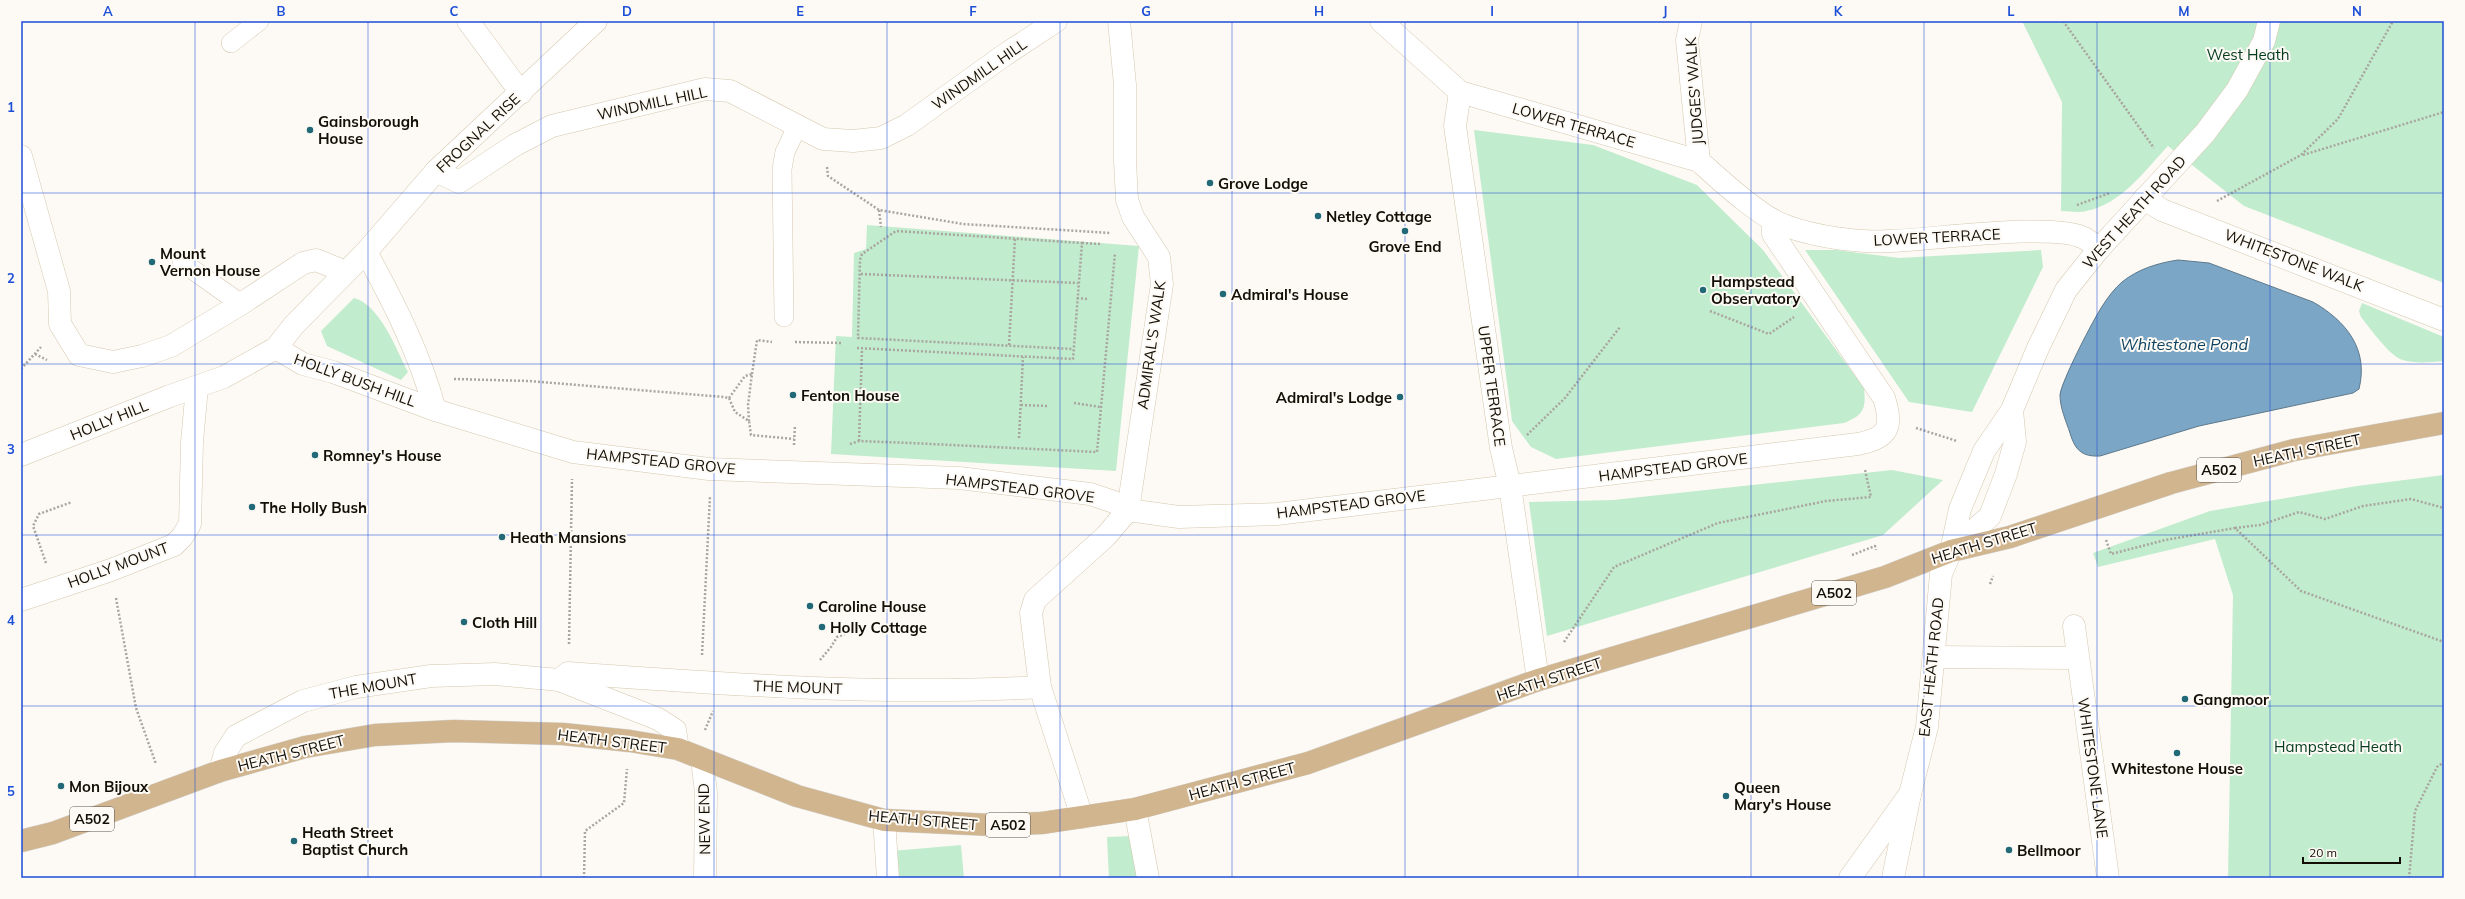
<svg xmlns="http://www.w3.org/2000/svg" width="2465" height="899" font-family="Mulish,sans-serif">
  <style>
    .green { fill: #c1eccd }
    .water { fill: #7ca6c6; stroke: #5d798c }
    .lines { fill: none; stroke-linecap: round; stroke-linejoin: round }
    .service-casing { stroke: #d5c7ad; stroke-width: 20 }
    .minor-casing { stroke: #d5c7ad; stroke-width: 23 }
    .tertiary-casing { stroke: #d5c7ad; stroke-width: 23 }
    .primary-casing { stroke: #d5d4d2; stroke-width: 23 }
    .path { stroke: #a9a59f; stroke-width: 2.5; stroke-dasharray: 2 2; stroke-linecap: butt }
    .service { stroke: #fff; stroke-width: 19 }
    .minor { stroke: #fff; stroke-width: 22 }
    .tertiary { stroke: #fff; stroke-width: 22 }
    .primary { stroke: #d1b58f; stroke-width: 22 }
    .grid { fill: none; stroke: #1d4ed8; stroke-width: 1; stroke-opacity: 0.55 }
    .poi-dot { fill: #226977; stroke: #fdfaf5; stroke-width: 1.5 }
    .labels { text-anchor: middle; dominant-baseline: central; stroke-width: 4; stroke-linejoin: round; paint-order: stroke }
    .shield { fill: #fdfaf5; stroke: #5a564e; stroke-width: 1 }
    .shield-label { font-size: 14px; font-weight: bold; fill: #140f06 }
    .park-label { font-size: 15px; fill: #033b1e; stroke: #fdfaf5 }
    .street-label { font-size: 15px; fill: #140f06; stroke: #fdfaf5 }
    .poi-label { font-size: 15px; font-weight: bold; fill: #140f06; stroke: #fdfaf5; text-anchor: start }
    .water-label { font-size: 16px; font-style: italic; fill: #0a3f5f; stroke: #fdfaf5 }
    .neatline { fill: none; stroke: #1d4ed8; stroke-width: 1.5 }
    .grid-label { font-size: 13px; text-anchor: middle; font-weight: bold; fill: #1d4ed8 }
  </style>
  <rect width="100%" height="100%" fill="#fdfaf5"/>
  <!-- green -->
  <g class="green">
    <path d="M2022 21H2444V283L2244 206 2168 146C2144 171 2122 204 2086 211 2079 213 2069 211 2061 211L2062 102Z"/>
    <path d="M1474 130 1593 145 1697 185 1763 250 1864 388C1866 409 1864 415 1844 423L1556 459 1531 447 1512 421Z"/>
    <path d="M867 225 1139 246 1116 471 831 454 836 336 852 337 854 253 866 249Z"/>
    <path d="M1805 250H1836L1899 258 2041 250 2043 267 1972 412 1909 402Z"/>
    <path d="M354 298C380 305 396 349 408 372L401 380 327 346 321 331Z"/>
    <path d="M2362 303 2444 337V361C2431 362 2416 364 2403 360 2390 357 2370 328 2361 317L2359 311Z"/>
    <path d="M1892 470 1943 480 1883 535 1547 636 1529 502 1613 500Z"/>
    <path d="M2444 475V878H2228L2233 595 2215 539 2098 567 2093 553 2210 511 2357 486Z"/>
    <path d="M1134 836 1138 878H1109L1107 837Z"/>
    <path d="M961 845 964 878H894L892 851Z"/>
  </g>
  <!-- water -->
  <path class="water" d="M2178 260 2209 263 2313 302C2346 321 2369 349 2359 389L2353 393 2199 426 2100 456C2082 457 2075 450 2070 433 2066 421 2060 408 2060 395 2061 382 2094 318 2103 305 2108 297 2115 288 2122 282 2138 269 2158 263 2178 260Z"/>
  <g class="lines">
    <!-- service casing -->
    <g class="service-casing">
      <g id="service">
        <path d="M231 43 259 21"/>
        <path d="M182 262 241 304"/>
        <path d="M784 317 782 169 785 152 798 125"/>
      </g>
    </g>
    <!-- minor casing -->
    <g class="minor-casing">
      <g id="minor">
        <path d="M468 21 521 93"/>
        <path d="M1691 21 1687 40 1699 161"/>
        <path d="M1460 92 1455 126 1501 448 1510 486 1538 680"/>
        <path d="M21 156 59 291 60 324 79 355 113 362 142 356 171 346 241 304 303 263 316 260 346 272"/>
        <path d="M436 171 459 182 515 145 552 126 705 89 730 91 823 139 853 141 881 138 907 125 1003 56 1056 21"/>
        <path d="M2144 199 2162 210 2444 320"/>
        <path d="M366 252C394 303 420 354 435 410"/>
        <path d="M276 348 303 364 333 372 435 410 573 452 709 469 959 478 1090 494 1114 502 1128 510 1179 517 1277 514 1858 444C1889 438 1893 427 1884 398L1773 234V220"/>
        <path d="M21 455 170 396 224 377 276 348 294 325 366 252 436 171 596 21"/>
        <path d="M21 600 111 570 174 545 182 537 190 524 192 442 197 387"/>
        <path d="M2074 626 2108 878"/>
        <path d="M1934 657 2077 658"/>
        <path d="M559 680 568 673C725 684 883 696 1040 687"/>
        <path d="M702 760 706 792 705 878"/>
        <path d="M220 771 225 753 236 736 303 701 356 687 431 676 495 674 559 680 658 719 675 730 678 749"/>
        <path d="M1135 809 1148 878"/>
        <path d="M1082 817 1040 687 1031 613 1035 600 1106 536 1128 510 1162 284 1159 257 1133 217 1127 200 1125 161V85L1119 21"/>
        <path d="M884 820 888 878"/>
        <path d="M1850 878 1910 794"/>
      </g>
    </g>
    <!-- tertiary casing -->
    <g class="tertiary-casing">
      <g id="tertiary">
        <path d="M1381 21 1460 92 1699 161C1719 179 1761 218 1786 226 1817 237 1858 243 1891 241 1929 240 2056 222 2084 238 2089 240 2094 246 2098 250"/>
        <path d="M1951 551 1990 516 2006 474 2015 442 2012 410"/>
        <path d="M1893 878 1910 794 1927 727 1941 574 1951 551 1960 509 1984 451 2012 410 2038 348 2066 290 2098 250 2205 133 2237 90 2264 41 2269 21"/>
      </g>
    </g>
    <!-- primary casing -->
    <g class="primary-casing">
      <path id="primary" d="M21 841 53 833 220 771 305 747 375 735 454 731 563 734 630 741 678 749 797 796 884 820 993 825 1042 823 1135 809 1308 763 1538 680 1885 577 1951 551 2010 537 2171 483 2294 450 2444 423"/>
    </g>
    <!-- path -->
    <g class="path">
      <path d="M2063 21 2154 148"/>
      <path d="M2303 155 2444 112"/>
      <path d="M827 167 828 176 879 210 963 224 1111 233"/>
      <path d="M2217 201 2301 155 2338 119 2393 21"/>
      <path d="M2077 205 2110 193"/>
      <path d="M879 210 881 227"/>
      <path d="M1082 243 1101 244"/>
      <path d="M861 274 1078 283"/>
      <path d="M1077 298 1087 299"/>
      <path d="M1710 311 1769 334 1794 317"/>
      <path d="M795 342 841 343"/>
      <path d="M1009 345 1015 238"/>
      <path d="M857 348 1073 359 1082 243 896 231 862 254 860 260 858 338 1073 349"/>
      <path d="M35 354 47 360"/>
      <path d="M21 369 41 347"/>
      <path d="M752 374 757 340 772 342"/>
      <path d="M454 379 529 381 724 397 729 398 735 412 749 421 751 435 794 439"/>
      <path d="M729 398 745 376 752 374 748 405 749 421"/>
      <path d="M1074 403 1100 407"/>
      <path d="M1021 405 1047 406"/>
      <path d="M1916 428 1957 441"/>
      <path d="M1527 435 1565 398 1620 327"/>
      <path d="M1019 438 1023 357"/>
      <path d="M859 441 862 349"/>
      <path d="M850 444 859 441 910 443 1097 452 1115 253"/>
      <path d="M794 445 795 425"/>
      <path d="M2235 528 2260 525 2299 512 2325 519 2363 506 2411 499 2444 508"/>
      <path d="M2106 540 2111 554 2165 540 2235 528 2301 591 2444 642"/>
      <path d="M1852 555 1875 546 1876 550"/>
      <path d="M46 563 33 526 39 514 72 502"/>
      <path d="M1990 584 1993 576"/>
      <path d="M116 598 136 708 156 764"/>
      <path d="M1564 642 1614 567 1718 523 1826 501 1871 497 1865 470"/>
      <path d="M569 644 572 479"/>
      <path d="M702 655 710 496"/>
      <path d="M820 660 831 647 837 637 858 629"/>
      <path d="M705 730 713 711"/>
      <path d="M584 878 585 831 624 803 627 769"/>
      <path d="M2409 878 2415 811 2437 767 2444 762"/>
    </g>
    <!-- service -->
    <use href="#service" class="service"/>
    <!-- minor -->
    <use href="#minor" class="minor"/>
    <!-- tertiary -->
    <use href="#tertiary" class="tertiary"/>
    <!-- primary -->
    <use href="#primary" class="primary"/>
  </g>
  <!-- grid -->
  <path class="grid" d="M195 21V878M368 21V878M541 21V878M714 21V878M887 21V878M1060 21V878M1232 21V878M1405 21V878M1578 21V878M1751 21V878M1924 21V878M2097 21V878M2270 21V878M21 193H2444M21 364H2444M21 535H2444M21 706H2444"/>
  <!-- markers -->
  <g class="poi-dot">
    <circle cx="310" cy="130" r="4"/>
    <circle cx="1210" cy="183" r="4"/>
    <circle cx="1318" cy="216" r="4"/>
    <circle cx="1405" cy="231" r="4"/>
    <circle cx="152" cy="262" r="4"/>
    <circle cx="1703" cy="290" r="4"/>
    <circle cx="1223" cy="294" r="4"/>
    <circle cx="793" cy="395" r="4"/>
    <circle cx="1400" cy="397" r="4"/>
    <circle cx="315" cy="455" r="4"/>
    <circle cx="252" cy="507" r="4"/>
    <circle cx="502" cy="537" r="4"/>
    <circle cx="810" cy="606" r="4"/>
    <circle cx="464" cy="622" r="4"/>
    <circle cx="822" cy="627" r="4"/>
    <circle cx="2185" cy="699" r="4"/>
    <circle cx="2177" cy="753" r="4"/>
    <circle cx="61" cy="786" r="4"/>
    <circle cx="1726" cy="796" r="4"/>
    <circle cx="294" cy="841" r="4"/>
    <circle cx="2009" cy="850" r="4"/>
  </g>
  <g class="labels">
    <!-- shield labels -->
    <g class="shield">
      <rect x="2197" y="458" width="44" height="24" rx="3"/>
      <rect x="1812" y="581" width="44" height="24" rx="3"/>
      <rect x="70" y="807" width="44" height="24" rx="3"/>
      <rect x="986" y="813" width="44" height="24" rx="3"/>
    </g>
    <g class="shield-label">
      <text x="2219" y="470">A502</text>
      <text x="1834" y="593">A502</text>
      <text x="92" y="819">A502</text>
      <text x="1008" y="825">A502</text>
    </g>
    <!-- park labels -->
    <g class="park-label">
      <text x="2248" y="54">West Heath</text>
      <text x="2338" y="746">Hampstead Heath</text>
    </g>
    <!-- street labels -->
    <g class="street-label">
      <text transform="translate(979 74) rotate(-35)">WINDMILL HILL</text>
      <text transform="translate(1694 91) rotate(-94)">JUDGES' WALK</text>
      <text transform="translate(652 103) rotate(-12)">WINDMILL HILL</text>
      <text transform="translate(1574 125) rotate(16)">LOWER TERRACE</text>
      <text transform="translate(478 133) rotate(-43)">FROGNAL RISE</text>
      <text transform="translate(2134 212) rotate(-48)">WEST HEATH ROAD</text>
      <text transform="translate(1937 237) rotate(-3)">LOWER TERRACE</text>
      <text transform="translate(2294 260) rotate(21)">WHITESTONE WALK</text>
      <text transform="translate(1151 345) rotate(-82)">ADMIRAL'S WALK</text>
      <text transform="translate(355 380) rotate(20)">HOLLY BUSH HILL</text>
      <text transform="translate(1492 386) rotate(82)">UPPER TERRACE</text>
      <text transform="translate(109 420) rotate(-22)">HOLLY HILL</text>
      <text transform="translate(2307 450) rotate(-12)">HEATH STREET</text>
      <text transform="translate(661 461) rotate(6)">HAMPSTEAD GROVE</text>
      <text transform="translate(1673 467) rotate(-7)">HAMPSTEAD GROVE</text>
      <text transform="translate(1020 488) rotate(7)">HAMPSTEAD GROVE</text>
      <text transform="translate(1351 504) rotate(-7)">HAMPSTEAD GROVE</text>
      <text transform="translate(1984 543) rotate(-17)">HEATH STREET</text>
      <text transform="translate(118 565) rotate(-20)">HOLLY MOUNT</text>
      <text transform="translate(1931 667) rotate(-84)">EAST HEATH ROAD</text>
      <text transform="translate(1549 679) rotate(-18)">HEATH STREET</text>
      <text transform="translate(373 686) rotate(-10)">THE MOUNT</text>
      <text transform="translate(798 687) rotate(2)">THE MOUNT</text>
      <text transform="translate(612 741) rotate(7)">HEATH STREET</text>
      <text transform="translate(291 753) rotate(-14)">HEATH STREET</text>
      <text transform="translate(2093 768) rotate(82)">WHITESTONE LANE</text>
      <text transform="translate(1242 781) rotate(-15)">HEATH STREET</text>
      <text transform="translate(704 819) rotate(-91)">NEW END</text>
      <text transform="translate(923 820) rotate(5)">HEATH STREET</text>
    </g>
    <!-- poi labels -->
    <g class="poi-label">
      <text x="318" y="121">Gainsborough<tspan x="318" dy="17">House</tspan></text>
      <text x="1218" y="183">Grove Lodge</text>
      <text x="1326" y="216">Netley Cottage</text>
      <text x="1405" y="246" text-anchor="middle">Grove End</text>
      <text x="160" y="253">Mount<tspan x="160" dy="17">Vernon House</tspan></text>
      <text x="1711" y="281">Hampstead<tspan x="1711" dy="17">Observatory</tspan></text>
      <text x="1231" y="294">Admiral's House</text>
      <text x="801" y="395">Fenton House</text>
      <text x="1392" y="397" text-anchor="end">Admiral's Lodge</text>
      <text x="323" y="455">Romney's House</text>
      <text x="260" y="507">The Holly Bush</text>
      <text x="510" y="537">Heath Mansions</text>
      <text x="818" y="606">Caroline House</text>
      <text x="472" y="622">Cloth Hill</text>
      <text x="830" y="627">Holly Cottage</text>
      <text x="2193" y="699">Gangmoor</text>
      <text x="2177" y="768" text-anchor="middle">Whitestone House</text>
      <text x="69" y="786">Mon Bijoux</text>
      <text x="1734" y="787">Queen<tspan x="1734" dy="17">Mary's House</tspan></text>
      <text x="302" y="832">Heath Street<tspan x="302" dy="17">Baptist Church</tspan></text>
      <text x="2017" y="850">Bellmoor</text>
    </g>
    <!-- water labels -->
    <g class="water-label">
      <text x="2184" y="344">Whitestone Pond</text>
    </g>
  </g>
  <!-- border -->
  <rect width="2465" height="899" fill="none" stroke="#fdfaf5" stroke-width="44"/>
  <!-- scale -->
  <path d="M2303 857v6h97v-6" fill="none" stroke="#140f06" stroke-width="2"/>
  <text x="2309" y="857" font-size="12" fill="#140f06" stroke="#fdfaf5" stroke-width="3" paint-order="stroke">20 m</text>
  <rect x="22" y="22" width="2421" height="855" class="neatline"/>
  <g class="grid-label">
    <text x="108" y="16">A</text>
    <text x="281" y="16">B</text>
    <text x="454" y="16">C</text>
    <text x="627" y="16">D</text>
    <text x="800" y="16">E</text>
    <text x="973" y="16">F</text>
    <text x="1146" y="16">G</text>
    <text x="1319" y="16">H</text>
    <text x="1492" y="16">I</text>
    <text x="1665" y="16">J</text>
    <text x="1838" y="16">K</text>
    <text x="2011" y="16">L</text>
    <text x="2184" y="16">M</text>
    <text x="2357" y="16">N</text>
    <text x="11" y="112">1</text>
    <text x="11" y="283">2</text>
    <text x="11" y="454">3</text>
    <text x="11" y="625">4</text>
    <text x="11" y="796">5</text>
  </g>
</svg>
